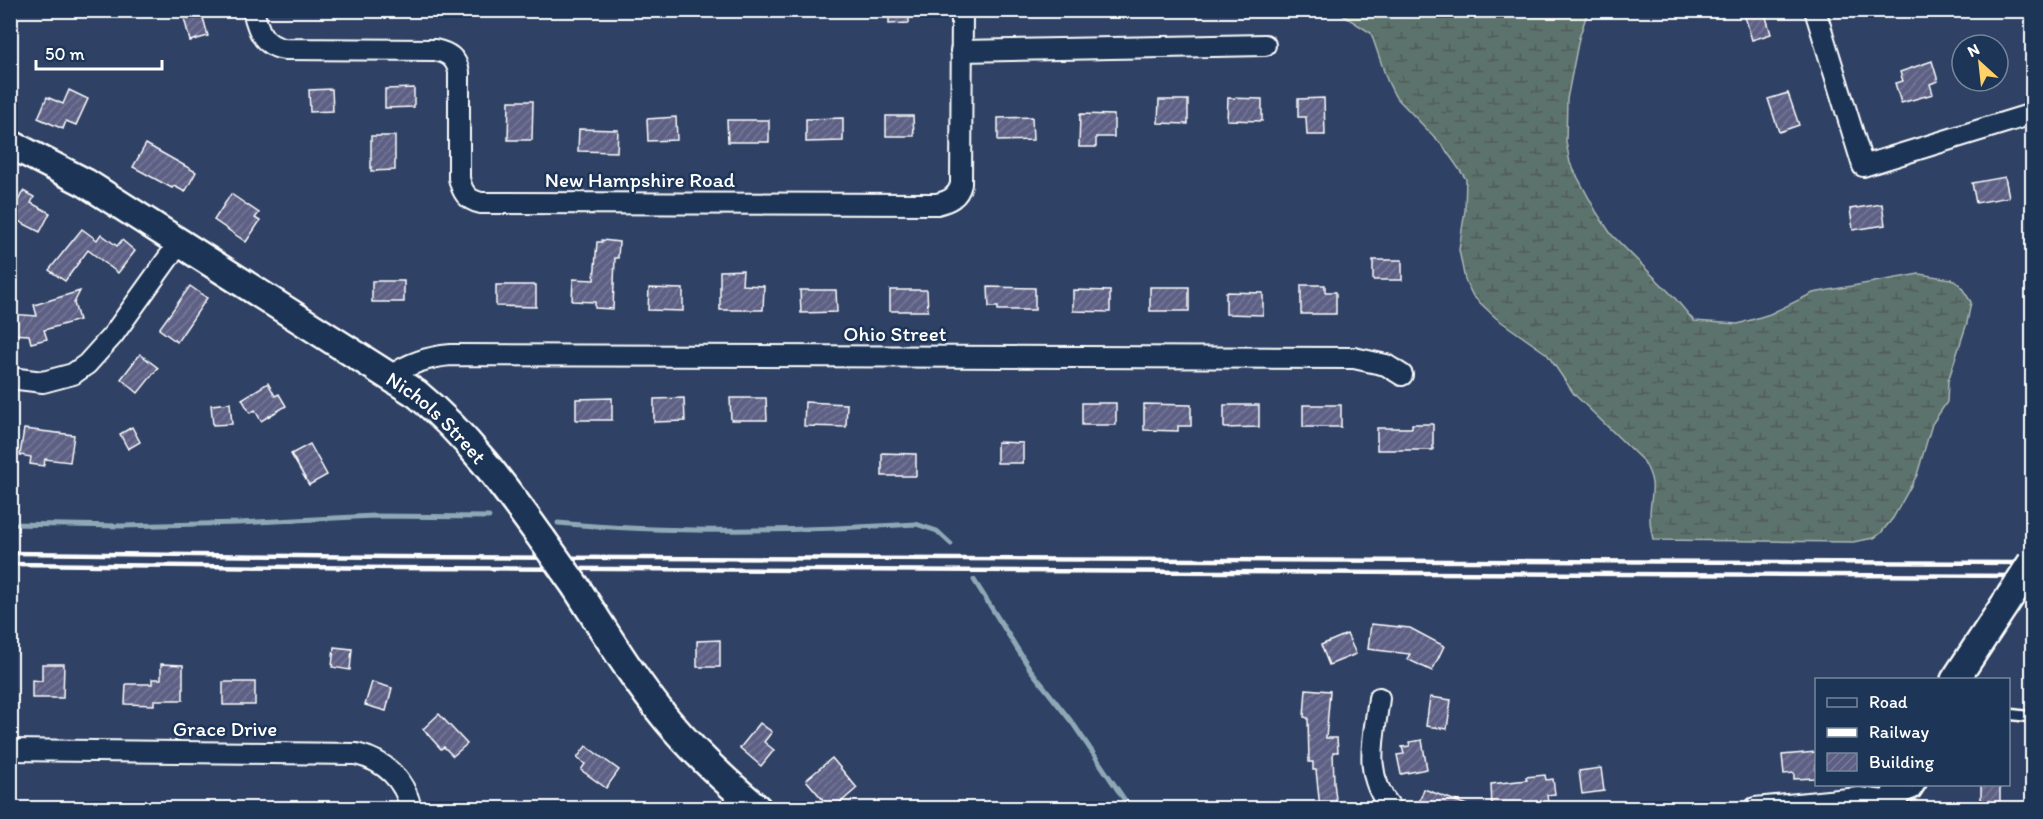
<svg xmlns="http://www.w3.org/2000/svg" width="2043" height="819" font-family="Itim,sans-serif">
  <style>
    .wetland { fill: url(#wetland-marsh); stroke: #adb8b6; stroke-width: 1.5 }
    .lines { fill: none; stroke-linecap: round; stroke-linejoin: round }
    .stream { stroke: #8ea8b6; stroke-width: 5 }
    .building { fill: url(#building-hatch); stroke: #fff; stroke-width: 1.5 }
    .lane-casing { stroke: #fff; stroke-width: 14 }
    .street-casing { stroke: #fff; stroke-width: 24 }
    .secondary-casing { stroke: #fff; stroke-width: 32 }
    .lane { stroke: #1d3557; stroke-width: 9 }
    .street { stroke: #1d3557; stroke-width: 20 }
    .secondary { stroke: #1d3557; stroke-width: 27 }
    .rail { stroke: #fff; stroke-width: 4.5 }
    .secondary-bridge-casing { stroke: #fff; stroke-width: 32; stroke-linecap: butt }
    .secondary-bridge { stroke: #1d3557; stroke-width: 27 }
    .labels { text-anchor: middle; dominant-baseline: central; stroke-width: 5; stroke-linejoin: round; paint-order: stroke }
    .street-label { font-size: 21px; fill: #fff; stroke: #1d3557 }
  </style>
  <defs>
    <pattern id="wetland-marsh" width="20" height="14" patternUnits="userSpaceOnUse" patternTransform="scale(1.5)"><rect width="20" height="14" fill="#5b726d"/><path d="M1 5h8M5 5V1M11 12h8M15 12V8" fill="none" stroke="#525b59"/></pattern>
    <pattern id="building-hatch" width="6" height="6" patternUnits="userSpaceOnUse" patternTransform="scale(1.5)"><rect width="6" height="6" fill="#5d6084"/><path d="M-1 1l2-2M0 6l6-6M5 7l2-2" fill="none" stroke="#757896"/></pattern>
  </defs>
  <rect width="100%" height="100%" fill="#2f4164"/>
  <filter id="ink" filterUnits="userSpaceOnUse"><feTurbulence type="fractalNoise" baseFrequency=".0167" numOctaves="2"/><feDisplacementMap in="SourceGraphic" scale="12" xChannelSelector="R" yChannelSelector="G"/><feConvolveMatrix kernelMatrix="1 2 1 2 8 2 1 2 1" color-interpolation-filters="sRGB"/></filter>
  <g filter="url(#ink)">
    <!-- wetland -->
    <path class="wetland" d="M1336 11H1588L1579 38 1567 99 1566 142 1570 163 1597 213 1611 234 1674 297 1694 321 1738 324 1770 314 1813 293 1919 274 1951 279 1960 285 1971 302 1967 323 1948 381 1947 402 1932 424 1917 475 1893 518 1881 533 1874 538 1853 542 1653 540C1652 533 1650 526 1650 520 1649 494 1659 488 1644 462L1574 394 1547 354 1496 318 1473 296 1465 280 1459 250 1465 210 1466 179 1443 146 1395 96 1387 80 1371 33Z"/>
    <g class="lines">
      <!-- stream -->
      <g class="stream">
        <path d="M558 523C677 534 797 531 916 524L937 531 951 544"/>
        <path d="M10 524 122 526 239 523 374 516 489 517"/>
        <path d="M974 580 1030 669 1074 725 1130 808"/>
      </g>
    </g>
    <!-- building -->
    <g class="building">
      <path d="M182 10H201L208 36 190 41Z"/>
      <path d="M889 10H909V23L889 24Z"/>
      <path d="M1743 10H1764L1771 34 1752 40Z"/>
      <path d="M1932 61 1938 81 1930 84 1933 94 1901 103 1895 83 1903 81 1900 72Z"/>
      <path d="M414 88V107L385 108V89Z"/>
      <path d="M332 89 333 111 310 112 309 90Z"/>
      <path d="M69 90 88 99 76 125 66 121 63 129 38 118 47 97 63 104Z"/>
      <path d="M1788 93 1799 125 1779 132 1768 99Z"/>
      <path d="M1228 98 1262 99V121L1227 120Z"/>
      <path d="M1324 98 1325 135H1307L1306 117H1298V99Z"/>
      <path d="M1159 100H1188V124L1158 123Z"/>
      <path d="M509 101H533L532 140H508Z"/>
      <path d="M1080 114 1114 115V137H1096V147H1079Z"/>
      <path d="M886 116H913L914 136H886Z"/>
      <path d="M676 117 677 140 648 141 647 119Z"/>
      <path d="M1032 117 1033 140 998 141V118Z"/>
      <path d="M843 118V141L806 142V119Z"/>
      <path d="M727 120H769V142H728Z"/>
      <path d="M579 129 618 130 617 152 578 151Z"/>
      <path d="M371 136H395V170L371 171Z"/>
      <path d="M146 144 196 172 185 192 174 186 172 188 133 167Z"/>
      <path d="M2005 177 2009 197 1976 203 1972 183Z"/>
      <path d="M23 191 34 197 31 203 50 213 40 232 10 217Z"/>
      <path d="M231 194 259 213 255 218 260 221 246 242 214 220Z"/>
      <path d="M1882 204 1885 225 1853 230 1850 209Z"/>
      <path d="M82 229 97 240 101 234 117 246 122 240 135 251 118 273 88 250 65 281 49 270Z"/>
      <path d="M602 240 619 242 618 258H615L613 309 595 308V302L572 301 573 279 594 280 597 242H602Z"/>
      <rect x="1373" y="260" width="29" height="20"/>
      <path d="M743 270 742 285 764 286 763 310H720V271Z"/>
      <rect x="372" y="281" width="32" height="21"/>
      <path d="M496 285H536V307L496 306Z"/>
      <path d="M1301 285H1325V292H1336V314H1301Z"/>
      <path d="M190 286 207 298 177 342 159 329Z"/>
      <path d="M988 287 1035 288V310H998V307H989Z"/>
      <rect x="1150" y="287" width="39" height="24"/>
      <path d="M649 288 683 289V311L648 310Z"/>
      <path d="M800 290H836L837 312 801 313Z"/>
      <path d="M890 290H927L928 311H890Z"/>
      <path d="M1073 290 1110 291V312L1073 311Z"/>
      <path d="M80 291 74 303 79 320 44 330 47 339 31 343 29 335 10 334V314L37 316 34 305Z"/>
      <path d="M1226 292 1263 293V315L1226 314Z"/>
      <path d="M140 354 158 368 138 393 121 379Z"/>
      <path d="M268 383 275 396 279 394 286 406 261 421 255 410 250 413 242 399Z"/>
      <path d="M612 398V420H576V399Z"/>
      <path d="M684 398 685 421 654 422V399Z"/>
      <path d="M730 398H766L767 420H731Z"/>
      <path d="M805 402 847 404 846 427 804 426Z"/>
      <path d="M230 403 232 424 213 425 211 405Z"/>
      <rect x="1082" y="403" width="34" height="22"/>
      <path d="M1144 404 1191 405V426H1178V431L1144 430Z"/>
      <path d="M1224 405H1259V427L1224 428Z"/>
      <rect x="1303" y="405" width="38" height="22"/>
      <path d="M1412 424H1433V450H1377V428H1412Z"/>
      <path d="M132 427 140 442 128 449 120 434Z"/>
      <path d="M24 429 74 435 70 462 45 459 44 466 30 464 31 457 20 455Z"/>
      <path d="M997 442 1023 443V463H997Z"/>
      <path d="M310 444 327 475 309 485 291 454Z"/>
      <path d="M882 453 916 454V476H882Z"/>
      <path d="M1371 624 1410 628 1444 646 1432 671 1407 659 1410 654 1368 649Z"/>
      <path d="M1347 634 1356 654 1329 665 1321 645Z"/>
      <path d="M720 640V667H697V641Z"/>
      <path d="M334 647 352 649 350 670 332 667Z"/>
      <path d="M42 664H64L63 698H32V680L42 681Z"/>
      <path d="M161 664 183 665V700H154V705L125 704 126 684H152V679H161Z"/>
      <rect x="223" y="682" width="32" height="23"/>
      <path d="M372 682 392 688 386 711 365 705Z"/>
      <path d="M1306 689 1330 691 1326 738H1337L1338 752H1333L1334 782 1337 808H1320L1316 770H1313V762H1309L1308 718 1304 717Z"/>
      <path d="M1430 697 1451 700 1447 729 1426 726Z"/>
      <path d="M439 714 467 744 453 756 444 747 441 749 423 729Z"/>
      <path d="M760 723 772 732 764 742 774 750 761 766 740 748Z"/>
      <path d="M1422 740 1427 769 1401 774 1397 755 1404 754 1402 747 1410 746 1409 742Z"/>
      <path d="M586 746 619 770 606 788 581 770 585 764 577 758Z"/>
      <path d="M1816 752V778L1794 779V773L1784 774 1782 755Z"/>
      <path d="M832 758 857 788 834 808H830L806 780Z"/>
      <path d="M1601 768 1604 791 1582 794 1579 771Z"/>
      <path d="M1545 775 1546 780 1553 779 1555 794 1547 795 1548 803 1513 806V808H1492L1491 784 1527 780 1526 777Z"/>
      <path d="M1981 784H2000V804L1981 805Z"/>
      <path d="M1424 789 1472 807V808H1417Z"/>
    </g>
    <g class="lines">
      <!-- lane casing -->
      <g class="lane-casing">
        <g id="lane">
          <path d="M2008 714 2032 717"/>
          <path d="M1900 799 1915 793 1921 784"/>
        </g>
      </g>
      <!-- street casing -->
      <g class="street-casing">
        <g id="street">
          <path d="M253 10C258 30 262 45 284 49L435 50C449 53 456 58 459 72V178C462 192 467 200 481 203L937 204C949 201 958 197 961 184L962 10"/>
          <path d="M1815 10 1863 166 2032 114"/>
          <path d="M961 51 1265 45"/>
          <path d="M391 376C409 363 427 357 451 355L1354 358 1386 365 1402 375"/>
          <path d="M10 378 43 382 73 374 87 364 113 335 179 243"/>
          <path d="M1379 698C1374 739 1362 773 1391 808"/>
          <path d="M10 750 356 754C385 761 404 779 411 808"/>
          <path d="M1755 808 1859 798 1893 802"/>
        </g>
      </g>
      <!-- secondary casing -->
      <g class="secondary-casing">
        <g id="secondary">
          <path id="s1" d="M10 144 86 183 417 394C467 435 504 486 542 539"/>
          <path d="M576 587C605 632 633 679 668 721 695 753 725 781 757 808"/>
          <path d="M1955 680 2011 595"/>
          <path d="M1890 808 1900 784"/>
        </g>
      </g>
      <!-- lane -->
      <use href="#lane" class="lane"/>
      <!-- street -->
      <use href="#street" class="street"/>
      <!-- secondary -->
      <use href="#secondary" class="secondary"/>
      <!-- rail -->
      <g class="rail">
        <path d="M10 553 393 557 2032 563"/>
        <path d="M10 564 393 568 2032 576"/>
      </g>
      <!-- secondary-bridge casing -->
      <g class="secondary-bridge-casing">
        <g id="secondary-bridge">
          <path d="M542 539 576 587"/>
          <path d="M2011 595 2032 562"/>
        </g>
      </g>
      <!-- secondary-bridge -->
      <use href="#secondary-bridge" class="secondary-bridge"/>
    </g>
  </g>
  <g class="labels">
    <!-- street labels -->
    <g class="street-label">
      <text x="640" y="179">New Hampshire Road</text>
      <text x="895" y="333">Ohio Street</text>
      <text stroke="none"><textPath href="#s1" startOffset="508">Nichols Street</textPath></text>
      <text x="225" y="728">Grace Drive</text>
    </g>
  </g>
  <!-- margin -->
  <rect width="2043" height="819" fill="none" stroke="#1d3557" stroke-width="36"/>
  <rect x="18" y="18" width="2007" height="783" fill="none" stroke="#fff" stroke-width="2" filter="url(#ink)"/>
  <!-- legend -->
  <rect x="1815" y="678" width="195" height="108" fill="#1d3557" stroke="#77869a" stroke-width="1.5"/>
  <rect x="1827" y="698" width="30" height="9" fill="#1d3557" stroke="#77869a" stroke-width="1.5"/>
  <text x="1869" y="708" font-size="18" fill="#ffffff">Road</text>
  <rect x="1827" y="728" width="30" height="9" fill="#ffffff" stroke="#77869a" stroke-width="1.5"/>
  <text x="1869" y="738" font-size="18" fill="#ffffff">Railway</text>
  <rect x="1827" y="753" width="30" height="18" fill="url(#building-hatch)" stroke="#77869a" stroke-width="1.5"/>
  <text x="1869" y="768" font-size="18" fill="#ffffff">Building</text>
  <!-- north arrow -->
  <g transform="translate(1980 63) rotate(333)"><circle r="28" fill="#1d3557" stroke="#77869a" stroke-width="1.5"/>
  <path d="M0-4.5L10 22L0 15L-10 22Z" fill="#ffd166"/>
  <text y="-9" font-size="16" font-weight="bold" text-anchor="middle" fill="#ffffff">N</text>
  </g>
  <!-- scale -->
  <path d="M36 60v9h126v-9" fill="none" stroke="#ffffff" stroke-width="3"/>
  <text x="45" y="60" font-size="18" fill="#ffffff" stroke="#1d3557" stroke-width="4.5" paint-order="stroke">50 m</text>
</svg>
